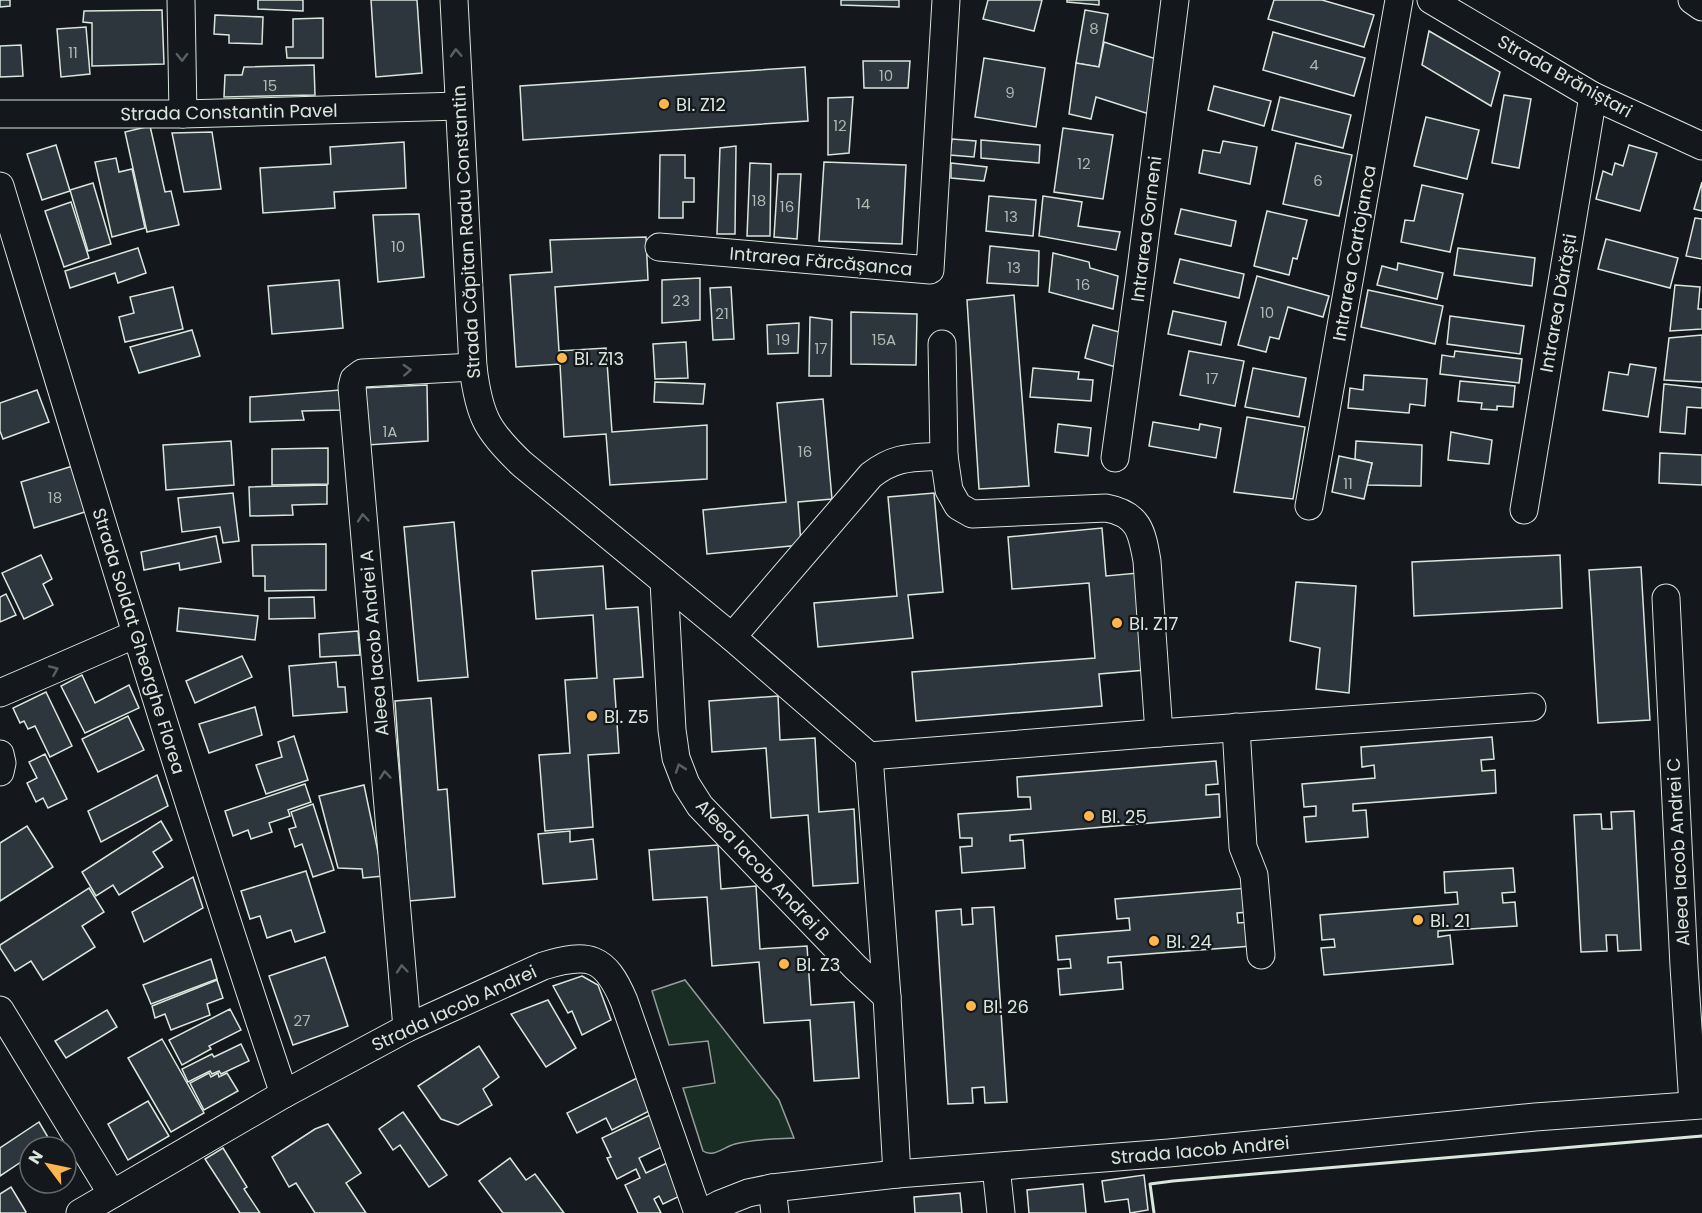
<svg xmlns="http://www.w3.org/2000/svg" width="1702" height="1213" font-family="Poppins,sans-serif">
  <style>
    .green { fill: #1a2d24; stroke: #939e99; stroke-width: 1.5 }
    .building { fill: #2c363c; stroke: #d8e6dc; stroke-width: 1.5 }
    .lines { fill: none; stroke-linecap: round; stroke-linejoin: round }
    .street-casing { stroke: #d8e6dc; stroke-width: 29 }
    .street { stroke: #14181c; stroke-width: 27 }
    .wall { stroke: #d8e6dc; stroke-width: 3 }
    .oneway { stroke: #59605f }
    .poi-dot { fill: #ffb74d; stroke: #14181c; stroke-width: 2 }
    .labels { text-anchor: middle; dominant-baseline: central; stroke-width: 4.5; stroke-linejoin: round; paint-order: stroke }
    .number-label { font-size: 15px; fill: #adbab4 }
    .street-label { font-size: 18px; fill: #d8e6dc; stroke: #14181c }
    .poi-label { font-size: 18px; fill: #d8e6dc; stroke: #14181c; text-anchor: start }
  </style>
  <rect width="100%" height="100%" fill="#14181c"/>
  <!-- green -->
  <path class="green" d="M685 980 779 1100 794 1138C774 1139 753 1139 735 1144 724 1147 713 1158 703 1151L683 1088 715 1083 708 1041 669 1045 652 991Z"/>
  <!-- building -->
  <g class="building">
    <path d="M0 0H10V6L0 7Z"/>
    <path d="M258 0H303V11L258 9Z"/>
    <path d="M371 0H417L422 73 376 77Z"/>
    <path d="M841 0H899V7L841 5Z"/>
    <path d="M988 0H1042L1034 31 983 19Z"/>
    <path d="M1067 0H1099V5L1067 2Z"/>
    <path d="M1274 0H1322L1374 15 1364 47 1268 19Z"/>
    <path d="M162 10 164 64 92 66V23L83 22 84 11Z"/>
    <path d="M1085 10 1108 14 1099 67 1076 63Z"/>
    <path d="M215 15 263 17 262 44 229 43V35L214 34Z"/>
    <path d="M323 18V58H287L286 47H293V19Z"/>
    <path d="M86 27 90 74 61 77 57 29Z"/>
    <path d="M1429 31 1500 72 1491 106 1422 65Z"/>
    <path d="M1273 32 1365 58 1354 96 1263 70Z"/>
    <path d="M1104 42 1156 59 1149 114 1096 97 1091 119 1069 114 1076 63 1099 67Z"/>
    <path d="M21 45 23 76 0 77V46Z"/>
    <path d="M984 58 1045 68 1036 127 975 117Z"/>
    <path d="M863 61H910L908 88H864Z"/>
    <path d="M314 65 315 95 224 97 225 75H242L244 67Z"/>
    <path d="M805 67 808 121 523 140 520 86Z"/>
    <path d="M1214 86 1271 101 1264 126 1208 110Z"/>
    <path d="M1504 95 1531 99 1519 168 1492 163Z"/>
    <path d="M853 97 849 153 828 155V98Z"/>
    <path d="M1280 97 1351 115 1343 148 1272 130Z"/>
    <path d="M1426 117 1479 130 1467 179 1414 166Z"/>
    <path d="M150 126 165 192 171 191 179 225 147 232 125 132Z"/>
    <path d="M1063 128 1113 135 1103 199 1054 192Z"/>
    <path d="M212 132 221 189 184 192 172 133Z"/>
    <path d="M952 139 976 141 974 157 950 155Z"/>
    <path d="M981 140 1040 145 1039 163 981 158Z"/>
    <path d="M1223 141 1257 147 1250 184 1199 173 1203 150 1220 153Z"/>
    <path d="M404 142 406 188 334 192 335 208 263 213 260 168 331 164 330 147Z"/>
    <path d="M1296 143 1352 155 1339 216 1283 204Z"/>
    <path d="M56 145 70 191 42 200 27 154Z"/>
    <path d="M1629 145 1657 153 1640 211 1596 199 1603 171 1612 175 1615 163 1623 166Z"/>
    <path d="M736 146 735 234H717L720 148Z"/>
    <path d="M660 155H685V178H694V202H683V218H659Z"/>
    <path d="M116 158 119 172 132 169 145 228 112 237 95 162Z"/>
    <path d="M824 162 906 165 902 244 819 241Z"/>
    <path d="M750 163 771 164 770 236H747Z"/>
    <path d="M951 163 987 167 984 181 951 178Z"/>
    <path d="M778 174H801L797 239 774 237Z"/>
    <path d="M1702 182V211L1694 209Z"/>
    <path d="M93 183 111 244 88 251 70 190Z"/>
    <path d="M1422 185 1463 194 1450 252 1401 242 1405 220 1414 221Z"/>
    <path d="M989 196 1036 200 1033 236 986 231Z"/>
    <path d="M1043 196 1082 202 1078 226 1120 232 1116 250 1039 236Z"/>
    <path d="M71 202 89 258 64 267 45 211Z"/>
    <path d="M1181 209 1236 221 1231 246 1175 234Z"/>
    <path d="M1267 211 1307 220 1297 259 1293 258 1289 275 1254 266Z"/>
    <path d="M419 214 424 277 378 282 373 215Z"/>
    <path d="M1695 218 1702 219V259L1686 256Z"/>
    <path d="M646 237 648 280 555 287 559 351 606 348 612 432 707 425V479L610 485 606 434 564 437 560 364 516 367 510 275 552 272 550 240Z"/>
    <path d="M1606 239 1678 258 1670 288 1598 269Z"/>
    <path d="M990 246 1039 251 1038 286 987 283Z"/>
    <path d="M138 248 146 273 118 283 115 273 70 288 65 271Z"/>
    <path d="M1458 248 1535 258 1532 286 1454 275Z"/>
    <path d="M1053 253 1089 262 1090 268 1118 276 1113 309 1049 292Z"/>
    <path d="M1180 259 1244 274 1239 298 1174 283Z"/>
    <path d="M1398 263 1443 273 1437 299 1377 285 1382 266 1397 270Z"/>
    <path d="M1257 276 1329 296 1323 317 1288 307 1279 339 1270 337 1266 352 1238 345Z"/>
    <path d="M700 278V320L662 323V280Z"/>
    <path d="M339 280 343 328 272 334 268 286Z"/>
    <path d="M1675 285 1700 287 1698 309H1702V329L1670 331Z"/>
    <path d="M173 287 183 329 125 342 119 317 134 313 130 297Z"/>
    <path d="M731 287 734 339 713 340 710 288Z"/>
    <path d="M1368 290 1443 306 1435 344 1361 327Z"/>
    <path d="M1014 295 1029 486 979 489 967 300Z"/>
    <path d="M1173 311 1226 322 1221 345 1168 334Z"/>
    <path d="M851 312 917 314 916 365 851 364Z"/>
    <path d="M1450 316 1524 326 1520 354 1447 344Z"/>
    <path d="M810 317 832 320 831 376H809Z"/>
    <path d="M799 323 798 353 768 354 767 325Z"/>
    <path d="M1093 325 1123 333 1119 368 1085 358Z"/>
    <path d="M192 330 200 356 139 373 130 347Z"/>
    <path d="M1702 335V382L1664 380 1669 338Z"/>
    <path d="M686 342 688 378 655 379 653 344Z"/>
    <path d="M1189 351 1244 361 1235 406 1180 395Z"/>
    <path d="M1455 351 1522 359 1519 383 1440 374 1442 355 1454 357Z"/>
    <path d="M1630 364 1656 368 1648 417 1603 410 1609 372 1628 375Z"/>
    <path d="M1033 368 1079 372 1078 379 1093 380 1091 401 1030 397Z"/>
    <path d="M1253 368 1306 378 1299 417 1245 407Z"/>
    <path d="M1364 375 1427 379 1425 406 1410 404 1409 413 1348 408 1350 388 1363 390Z"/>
    <path d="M1460 381 1515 386 1513 407 1497 406V410L1481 409 1482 403 1458 401Z"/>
    <path d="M655 382 705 384 703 404 654 402Z"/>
    <path d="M1664 384 1702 388V408L1687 407 1685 434 1660 432Z"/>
    <path d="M427 385 428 441 367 445 363 388Z"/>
    <path d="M37 390 49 422 3 439 0 431V403Z"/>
    <path d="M340 390 342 410 302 411 304 420 250 422V397Z"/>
    <path d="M823 399 832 499 798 502 801 545 707 554 703 510 786 502 777 403Z"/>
    <path d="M1247 417 1305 427 1293 499 1234 492Z"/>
    <path d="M1153 422 1199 430 1200 424 1221 428 1216 458 1149 446Z"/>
    <path d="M1058 424 1091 428 1088 456 1055 452Z"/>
    <path d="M1451 432 1492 440 1489 464 1448 460Z"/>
    <path d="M231 441 234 485 166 490 163 445Z"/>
    <path d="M1356 441 1422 445 1421 486 1367 485 1372 463 1355 459Z"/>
    <path d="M328 448V484L272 485V449Z"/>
    <path d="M1660 453 1702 455V485L1659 483Z"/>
    <path d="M1339 456 1372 463 1364 499 1332 492Z"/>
    <path d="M76 465 88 511 34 528 21 482Z"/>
    <path d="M327 485V504L292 505 293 515 250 516 249 487Z"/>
    <path d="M233 493 239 541 223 543 220 527 182 532 178 498Z"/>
    <path d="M934 493 943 592 908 595 913 638 818 647 814 603 897 596 888 497Z"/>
    <path d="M454 522 468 677 418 681 404 527Z"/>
    <path d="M1102 528 1106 576 1138 573 1146 670 1099 674 1102 706 916 721 912 672 1095 658 1089 583 1012 589 1008 537Z"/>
    <path d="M216 536 221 562 180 570 179 563 144 570 141 552Z"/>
    <path d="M326 544V590L265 591V576H253L252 545Z"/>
    <path d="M41 555 52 579 43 584 53 605 24 619 2 573Z"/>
    <path d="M1560 555 1562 608 1414 616 1412 562Z"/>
    <path d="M603 566 606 609 638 607 643 677 614 679 619 753 588 755 593 827 545 831 539 755 570 753 565 680 597 678 593 615 536 619 532 571Z"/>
    <path d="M1641 567 1650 720 1598 723 1589 570Z"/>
    <path d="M1296 582 1356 586 1349 693 1316 689 1320 648 1290 641Z"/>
    <path d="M6 594 16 615 0 622V597Z"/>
    <path d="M314 597 315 618 269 619V598Z"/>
    <path d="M179 608 258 616 255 640 177 631Z"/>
    <path d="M358 631 360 655 320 657 319 634Z"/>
    <path d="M242 656 252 677 195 703 186 681Z"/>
    <path d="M336 662 338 687H345L347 712 293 716 289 666Z"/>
    <path d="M82 675 95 703 129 685 139 708 85 733 61 686Z"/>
    <path d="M46 692 72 746 50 757 35 726 28 729 24 721 20 723 13 708Z"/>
    <path d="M778 696 780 740 815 738 819 812 854 809 858 883 813 886 808 815 771 818 766 748 712 752 709 701Z"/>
    <path d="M431 698 438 790 447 789 455 897 409 901 395 701Z"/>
    <path d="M255 707 262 735 209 753 199 724Z"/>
    <path d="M128 716 144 750 98 772 82 739Z"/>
    <path d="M294 736 308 780 266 794 256 765 282 757 278 742Z"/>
    <path d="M1492 737 1494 759 1481 760 1482 771 1495 770 1496 793 1353 804V811L1366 810 1368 837 1306 842 1304 817 1316 816V806L1304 807 1302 784 1375 778 1374 765 1362 767 1361 747Z"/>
    <path d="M45 754 67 799 48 808 43 798 36 802 27 783 37 778 29 762Z"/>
    <path d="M1216 761 1218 784 1206 785V795L1219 794 1220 817 1010 835V841L1023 840 1025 868 962 873 960 847 972 846V838H960L958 814 1031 809 1030 797H1018L1017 777Z"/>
    <path d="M157 775 168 806 101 842 88 811Z"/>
    <path d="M305 784 311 802 288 810 290 816 269 823 272 832 251 839 248 830 233 836 225 811Z"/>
    <path d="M364 785 383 876 363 878 362 869 338 868 319 796Z"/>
    <path d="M313 804 334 870 313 877 302 844 295 847 289 829 296 827 291 812Z"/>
    <path d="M1634 811 1641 950 1618 951 1617 935H1606L1607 951 1581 952 1574 815 1601 814 1602 829H1612L1611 812Z"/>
    <path d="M161 821 172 840 153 852 163 867 119 895 113 885 96 896 82 872Z"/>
    <path d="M27 826 53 867 0 901V843Z"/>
    <path d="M570 831V842L593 839 597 879 543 884 538 834Z"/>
    <path d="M718 845 721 889 756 886 760 949 807 946 811 1005 854 1002 859 1078 814 1081 810 1020 764 1023 759 962 712 966 707 897 653 900 649 850Z"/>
    <path d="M1513 868 1515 892 1502 893 1503 903 1515 902 1517 926 1438 931V937L1450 935 1453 964 1324 975 1321 948 1335 947 1334 939 1322 940 1320 915 1458 904 1457 892 1445 893 1444 872Z"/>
    <path d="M306 871 325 932 295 942 291 930 267 938 260 916 250 919 241 891Z"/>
    <path d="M193 877 203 908 144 942 132 912Z"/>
    <path d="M89 888 104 912 82 926 95 947 43 980 31 961 15 971 0 948V945Z"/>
    <path d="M1248 888 1249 912 1237 913 1238 923 1250 922 1252 946 1108 957V963L1121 962 1123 989 1060 995 1058 969 1071 968 1070 959 1058 960 1056 936 1130 930 1129 918 1117 919 1115 899Z"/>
    <path d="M994 907 1007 1102 985 1103 984 1087 972 1088 973 1103 948 1104 936 911 961 909 962 925 973 924 972 908Z"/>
    <path d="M325 957 348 1026 293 1045 269 976Z"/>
    <path d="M211 959 217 979 151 1004 143 985Z"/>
    <path d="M582 976 598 985 611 1020 582 1035 572 1011 568 1013 553 986Z"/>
    <path d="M217 980 223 998 207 1004 210 1015 171 1030 165 1014 155 1018 152 1006Z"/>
    <path d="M548 1000 576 1048 546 1067 511 1014Z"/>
    <path d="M230 1009 241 1030 209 1046 211 1049 182 1065 169 1040Z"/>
    <path d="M107 1010 117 1027 66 1058 55 1041Z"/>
    <path d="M162 1039 204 1113 171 1132 128 1058Z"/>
    <path d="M241 1044 249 1061 221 1074 219 1071 212 1074 210 1071 188 1082 182 1069 212 1054 214 1057Z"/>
    <path d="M479 1046 499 1077 483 1089 492 1105 458 1125 441 1119 418 1086Z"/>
    <path d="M209 1073 211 1077 218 1073 219 1077 227 1073 238 1091 204 1110 190 1083Z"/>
    <path d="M641 1076 657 1107 612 1130 606 1118 577 1133 567 1113Z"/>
    <path d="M148 1101 169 1136 128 1160 108 1124Z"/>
    <path d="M403 1112 447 1175 429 1187 400 1145 393 1150 379 1129Z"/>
    <path d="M650 1115 664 1146 639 1158 646 1173 667 1163 682 1195 663 1204 659 1196 654 1199 661 1213H638L625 1185 640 1178 636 1169 617 1179 607 1158 611 1157 602 1138Z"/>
    <path d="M39 1122 52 1144 47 1147H30V1166L25 1169 21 1162 0 1176V1148Z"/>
    <path d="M328 1124 361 1173 346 1183 366 1213H315L296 1183 289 1187 272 1157 315 1129Z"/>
    <path d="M223 1148 247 1187 244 1189 260 1213H240L205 1159Z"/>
    <path d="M510 1158 526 1180 535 1174 564 1213H503L479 1181Z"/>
    <path d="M1144 1175 1148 1210 1130 1213 1128 1199 1105 1202 1102 1181Z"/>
    <path d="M1083 1184 1086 1213H1029L1027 1190Z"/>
    <path d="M11 1187 26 1212 25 1213H0V1194Z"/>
    <path d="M960 1193 962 1213H915L914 1197Z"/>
  </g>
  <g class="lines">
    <!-- street casing -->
    <g class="street-casing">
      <g id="street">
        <path d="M181 0 183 114"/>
        <path d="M454 0 473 367C479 416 487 431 522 464L732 637 869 756 1159 733 1532 707"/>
        <path d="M1431 0 1593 96 1702 146"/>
        <path d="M1692 0 1702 7"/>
        <path d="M0 114H183L459 106"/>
        <path d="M0 186C92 490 183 794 284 1094"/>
        <path d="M659 247 930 270 946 0"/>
        <path d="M942 344 944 456 949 490 958 506 972 514 1106 508C1139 514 1142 532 1147 561L1159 733"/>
        <path d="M1115 458 1141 269 1175 0"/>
        <path d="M1309 506 1399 0"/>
        <path d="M1524 510 1593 96"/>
        <path d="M664 581 672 730 676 758 686 784 700 806 855 967 887 997"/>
        <path d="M1666 598 1684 966 1693 1105"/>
        <path d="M732 637 871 475C897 455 914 458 944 456"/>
        <path d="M0 693 136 634"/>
        <path d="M1236 727 1243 847 1254 875 1261 955"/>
        <path d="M0 754 2 763 0 772"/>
        <path d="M869 756 887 997 897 1174"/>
        <path d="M0 1010 112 1194"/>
        <path d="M407 1028 352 387 354 379 362 373 473 367"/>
        <path d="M996 1167 1001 1213"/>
        <path d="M772 1188 775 1213"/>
        <path d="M80 1213 284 1094 407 1028 543 966C589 952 605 956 624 1001L698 1213"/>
        <path d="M703 1213 720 1204 748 1193 772 1188 897 1174 1169 1153 1535 1117 1702 1105"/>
      </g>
    </g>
    <!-- street -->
    <use href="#street" class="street"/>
    <!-- wall -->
    <path class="wall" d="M1154 1213 1150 1184 1173 1181 1702 1136"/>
  </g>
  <!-- one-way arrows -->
  <defs><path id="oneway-chevron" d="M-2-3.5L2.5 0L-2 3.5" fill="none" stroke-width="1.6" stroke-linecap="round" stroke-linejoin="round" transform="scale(1.5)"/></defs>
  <g class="oneway">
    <use href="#oneway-chevron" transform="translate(456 53) rotate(-93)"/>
    <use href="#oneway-chevron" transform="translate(182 57) rotate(89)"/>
    <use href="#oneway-chevron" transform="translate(407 370) rotate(-3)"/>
    <use href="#oneway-chevron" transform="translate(363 518) rotate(-95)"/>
    <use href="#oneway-chevron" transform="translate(54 670) rotate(-23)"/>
    <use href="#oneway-chevron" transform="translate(680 768) rotate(-109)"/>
    <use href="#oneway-chevron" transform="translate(385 775) rotate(-95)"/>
    <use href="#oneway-chevron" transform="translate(402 969) rotate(-95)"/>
  </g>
  <!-- markers -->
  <g class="poi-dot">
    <circle cx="664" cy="104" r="6"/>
    <circle cx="562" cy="358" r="6"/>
    <circle cx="1117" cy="623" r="6"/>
    <circle cx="592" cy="716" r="6"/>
    <circle cx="1089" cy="816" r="6"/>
    <circle cx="1418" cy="920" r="6"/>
    <circle cx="1154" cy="941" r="6"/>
    <circle cx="784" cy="964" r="6"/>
    <circle cx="971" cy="1006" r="6"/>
  </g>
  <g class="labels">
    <!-- number labels -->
    <g class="number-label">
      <text x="1094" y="28">8</text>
      <text x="73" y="52">11</text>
      <text x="1314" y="64">4</text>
      <text x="886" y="75">10</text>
      <text x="270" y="85">15</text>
      <text x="1010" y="92">9</text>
      <text x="840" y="125">12</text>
      <text x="1084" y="163">12</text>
      <text x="1318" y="180">6</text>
      <text x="759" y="200">18</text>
      <text x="863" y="203">14</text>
      <text x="787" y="206">16</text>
      <text x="1011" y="216">13</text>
      <text x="398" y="246">10</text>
      <text x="1014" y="267">13</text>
      <text x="1083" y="284">16</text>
      <text x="681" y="300">23</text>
      <text x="1267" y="312">10</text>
      <text x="722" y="313">21</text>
      <text x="783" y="339">19</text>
      <text x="884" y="339">15A</text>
      <text x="821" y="348">17</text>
      <text x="1212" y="378">17</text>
      <text x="390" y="431">1A</text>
      <text x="805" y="451">16</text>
      <text x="1348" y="483">11</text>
      <text x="55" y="497">18</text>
      <text x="302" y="1020">27</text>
    </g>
    <!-- street labels -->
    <g class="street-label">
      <text transform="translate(1565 76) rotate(29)">Strada Brăniștari</text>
      <text transform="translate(229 112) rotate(-1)">Strada Constantin Pavel</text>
      <text transform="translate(1146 229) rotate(-83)">Intrarea Gorneni</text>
      <text transform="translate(466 232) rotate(-93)">Strada Căpitan Radu Constantin</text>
      <text transform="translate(1354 253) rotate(-80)">Intrarea Cartojanca</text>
      <text transform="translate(821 261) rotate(5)">Intrarea Fărcășanca</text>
      <text transform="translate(1558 303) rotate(-80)">Intrarea Dărăști</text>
      <text transform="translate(139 641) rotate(73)">Strada Soldat Gheorghe Florea</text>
      <text transform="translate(374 643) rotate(-95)">Aleea Iacob Andrei A</text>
      <text transform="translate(1678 852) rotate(-93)">Aleea Iacob Andrei C</text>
      <text transform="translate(763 870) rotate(47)">Aleea Iacob Andrei B</text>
      <text transform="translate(454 1008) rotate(-25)">Strada Iacob Andrei</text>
      <text transform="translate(1200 1150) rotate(-5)">Strada Iacob Andrei</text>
    </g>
    <!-- poi labels -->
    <g class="poi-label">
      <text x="676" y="104">Bl. Z12</text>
      <text x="574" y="358">Bl. Z13</text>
      <text x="1129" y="623">Bl. Z17</text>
      <text x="604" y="716">Bl. Z5</text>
      <text x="1101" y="816">Bl. 25</text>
      <text x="1430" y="920">Bl. 21</text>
      <text x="1166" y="941">Bl. 24</text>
      <text x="796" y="964">Bl. Z3</text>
      <text x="983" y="1006">Bl. 26</text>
    </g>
  </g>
  <!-- north arrow -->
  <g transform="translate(48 1165) rotate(302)"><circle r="28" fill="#14181c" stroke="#626a69" stroke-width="1.5"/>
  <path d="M0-4.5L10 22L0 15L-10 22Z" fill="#ffb74d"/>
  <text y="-9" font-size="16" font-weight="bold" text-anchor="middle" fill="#d8e6dc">N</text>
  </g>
</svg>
